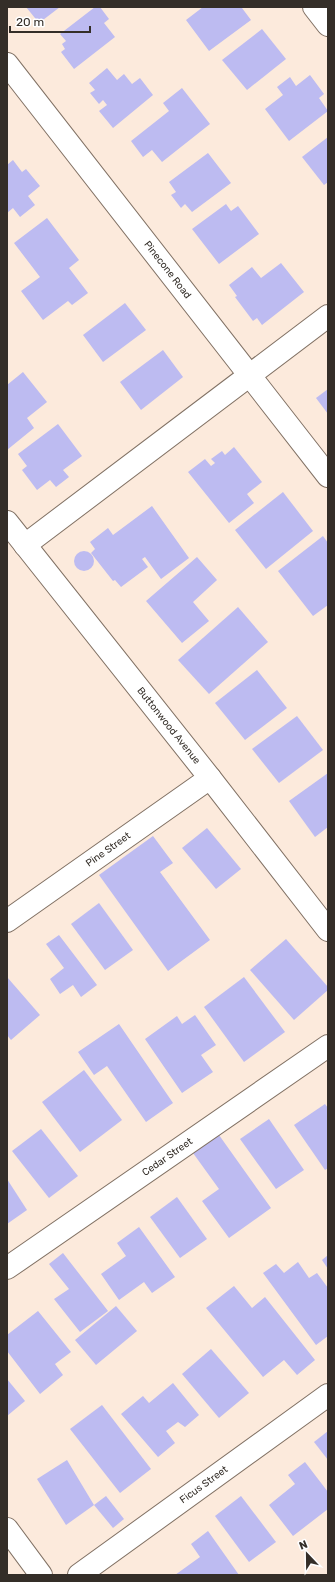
<svg xmlns="http://www.w3.org/2000/svg" width="335" height="1582" font-family="Rubik,sans-serif">
  <style>
    .building { fill: #bdbbf1 }
    .lines { fill: none; stroke-linecap: round; stroke-linejoin: round }
    .street-casing { stroke: #817164; stroke-width: 24 }
    .street { stroke: #fff; stroke-width: 22 }
    .labels { text-anchor: middle; dominant-baseline: central; stroke-width: 4; stroke-linejoin: round; paint-order: stroke }
    .street-label { font-size: 10px; fill: #342e28; stroke: #fff }
  </style>
  <rect width="100%" height="100%" fill="#fceadc"/>
  <!-- building -->
  <g class="building">
    <path d="M26 7H60L39 23Z"/>
    <path d="M95 7H100L109 19 104 23 115 37 74 69 61 52 65 49 62 44 66 41 60 34Z"/>
    <path d="M203 7H244L242 8 251 20 209 51 186 20Z"/>
    <path d="M262 29 286 59 247 90 222 60Z"/>
    <path d="M107 68 117 80 124 74 132 84 140 78 153 95 113 128 99 111 107 105 103 100 99 104 90 93 95 90 89 83Z"/>
    <path d="M310 75 324 94 319 98 328 111 289 141 265 109 283 95 277 87 290 77 296 86Z"/>
    <path d="M182 88 210 124 162 162 152 150 143 157 131 141 169 111 163 103Z"/>
    <path d="M328 137V182L324 185 302 157Z"/>
    <path d="M208 153 231 183 192 212 185 204 181 208 171 195 176 192 169 182Z"/>
    <path d="M13 160 22 172 26 169 40 186 28 196 35 205 20 217 13 208 7 213V165Z"/>
    <path d="M226 204 231 211 238 206 259 234 219 264 192 229Z"/>
    <path d="M47 218 79 260 69 268 88 293 72 305 68 301 43 320 21 291 40 277 14 243Z"/>
    <path d="M281 263 304 292 262 325 257 318 253 321 235 297 237 296 229 285 252 267 261 278Z"/>
    <path d="M125 303 146 330 103 362 83 335Z"/>
    <path d="M163 350 183 377 141 410 120 382Z"/>
    <path d="M23 372 47 402 27 418 34 428 7 450V385Z"/>
    <path d="M328 389V414L316 398Z"/>
    <path d="M58 424 82 456 63 470 69 477 56 487 50 480 37 490 22 470 27 466 18 454Z"/>
    <path d="M234 447 262 482 247 494 254 503 229 523 188 472 205 459 211 466 215 463 211 459 222 451 225 455Z"/>
    <path d="M283 492 313 531 266 569 235 530Z"/>
    <path d="M152 506 189 558 161 579 145 557 142 559 148 567 121 587 115 580 113 581 91 553 95 549 90 542 108 528 113 535Z"/>
    <path d="M323 536 328 543V605L313 616 278 571Z"/>
    <circle cx="84" cy="561" r="10"/>
    <path d="M197 557 217 580 193 602 209 621 182 643 146 601Z"/>
    <path d="M238 607 268 642 209 694 178 660Z"/>
    <path d="M257 670 287 708 245 740 215 703Z"/>
    <path d="M297 716 323 750 279 783 252 749Z"/>
    <path d="M328 773V827L315 837 289 801Z"/>
    <path d="M207 828 241 869 216 889 182 848Z"/>
    <path d="M153 836 173 863 160 872 210 940 168 971 99 875Z"/>
    <path d="M99 903 133 950 105 970 71 924Z"/>
    <path d="M59 935 97 985 81 997 73 985 60 994 50 979 64 968 46 944Z"/>
    <path d="M286 939 328 987V990L294 1020 250 970Z"/>
    <path d="M7 977 40 1015 11 1040 7 1035Z"/>
    <path d="M244 977 285 1032 244 1062 204 1007Z"/>
    <path d="M195 1015 216 1045 201 1055 213 1072 182 1093 145 1039 177 1016 182 1024Z"/>
    <path d="M119 1024 173 1103 146 1122 107 1066 94 1075 78 1052Z"/>
    <path d="M84 1070 122 1120 80 1152 42 1102Z"/>
    <path d="M325 1104 328 1108V1168L325 1170 294 1125Z"/>
    <path d="M269 1119 304 1170 276 1189 240 1139Z"/>
    <path d="M41 1129 78 1176 49 1198 12 1151Z"/>
    <path d="M219 1135 271 1208 229 1238 202 1201 219 1189 193 1153Z"/>
    <path d="M7 1179 27 1210 7 1224Z"/>
    <path d="M177 1197 207 1239 180 1258 150 1217Z"/>
    <path d="M139 1227 175 1277 152 1293 144 1282 119 1300 101 1274 126 1256 117 1243Z"/>
    <path d="M63 1253 108 1311 80 1332 54 1299 69 1289 49 1264Z"/>
    <path d="M328 1255V1269L322 1260Z"/>
    <path d="M298 1262 309 1278 317 1273 328 1288V1336L316 1345 263 1273 276 1264 284 1273Z"/>
    <path d="M234 1286 252 1308 265 1297 315 1360 297 1375 284 1360 263 1377 206 1308Z"/>
    <path d="M116 1306 137 1331 96 1365 75 1340Z"/>
    <path d="M38 1311 71 1352 55 1364 63 1375 40 1394 7 1351V1335Z"/>
    <path d="M211 1349 249 1393 219 1418 182 1374Z"/>
    <path d="M7 1379 25 1401 7 1416Z"/>
    <path d="M173 1383 199 1415 185 1427 178 1422 166 1431 175 1443 158 1457 121 1414 143 1396 149 1403Z"/>
    <path d="M102 1405 151 1469 120 1493 70 1429Z"/>
    <path d="M328 1431V1460L314 1442Z"/>
    <path d="M67 1460 94 1505 66 1525 37 1479Z"/>
    <path d="M305 1462 328 1492V1509L293 1536 269 1505 295 1484 288 1475Z"/>
    <path d="M106 1496 124 1519 113 1528 94 1505Z"/>
    <path d="M241 1496 276 1542 249 1562 215 1516Z"/>
    <path d="M208 1531 239 1575H175L200 1557 191 1544Z"/>
  </g>
  <g class="lines">
    <!-- street casing -->
    <g class="street-casing">
      <g id="street">
        <path d="M314 7 328 25"/>
        <path id="s1" d="M7 64 328 476"/>
        <path id="s2" d="M7 522 210 778 328 930"/>
        <path d="M25 545 328 316"/>
        <path id="s3" d="M7 921 210 778"/>
        <path id="s4" d="M7 1268 328 1046"/>
        <path d="M7 1529 41 1575"/>
        <path id="s5" d="M79 1575 328 1395"/>
      </g>
    </g>
    <!-- street -->
    <use href="#street" class="street"/>
  </g>
  <g class="labels">
    <!-- street labels -->
    <g class="street-label">
      <text stroke="none"><textPath href="#s1" startOffset="261">Pinecone Road</textPath></text>
      <text stroke="none"><textPath href="#s2" startOffset="260">Buttonwood Avenue</textPath></text>
      <text stroke="none"><textPath href="#s3" startOffset="124">Pine Street</textPath></text>
      <text stroke="none"><textPath href="#s4" startOffset="195">Cedar Street</textPath></text>
      <text stroke="none"><textPath href="#s5" startOffset="154">Ficus Street</textPath></text>
    </g>
  </g>
  <!-- border -->
  <rect width="335" height="1582" fill="none" stroke="#342e28" stroke-width="16"/>
  <!-- north arrow -->
  <g transform="translate(307 1554) rotate(338)" stroke="#ffffff" stroke-width="3" paint-order="stroke">
  <path d="M0-3L7 15L0 10L-7 15Z" fill="#342e28"/>
  <text y="-6" font-size="11" font-weight="bold" text-anchor="middle" fill="#342e28">N</text>
  </g>
  <!-- scale -->
  <path d="M10 26v6h80v-6" fill="none" stroke="#342e28" stroke-width="2"/>
  <text x="16" y="26" font-size="12" fill="#342e28" stroke="#ffffff" stroke-width="3" paint-order="stroke">20 m</text>
</svg>
